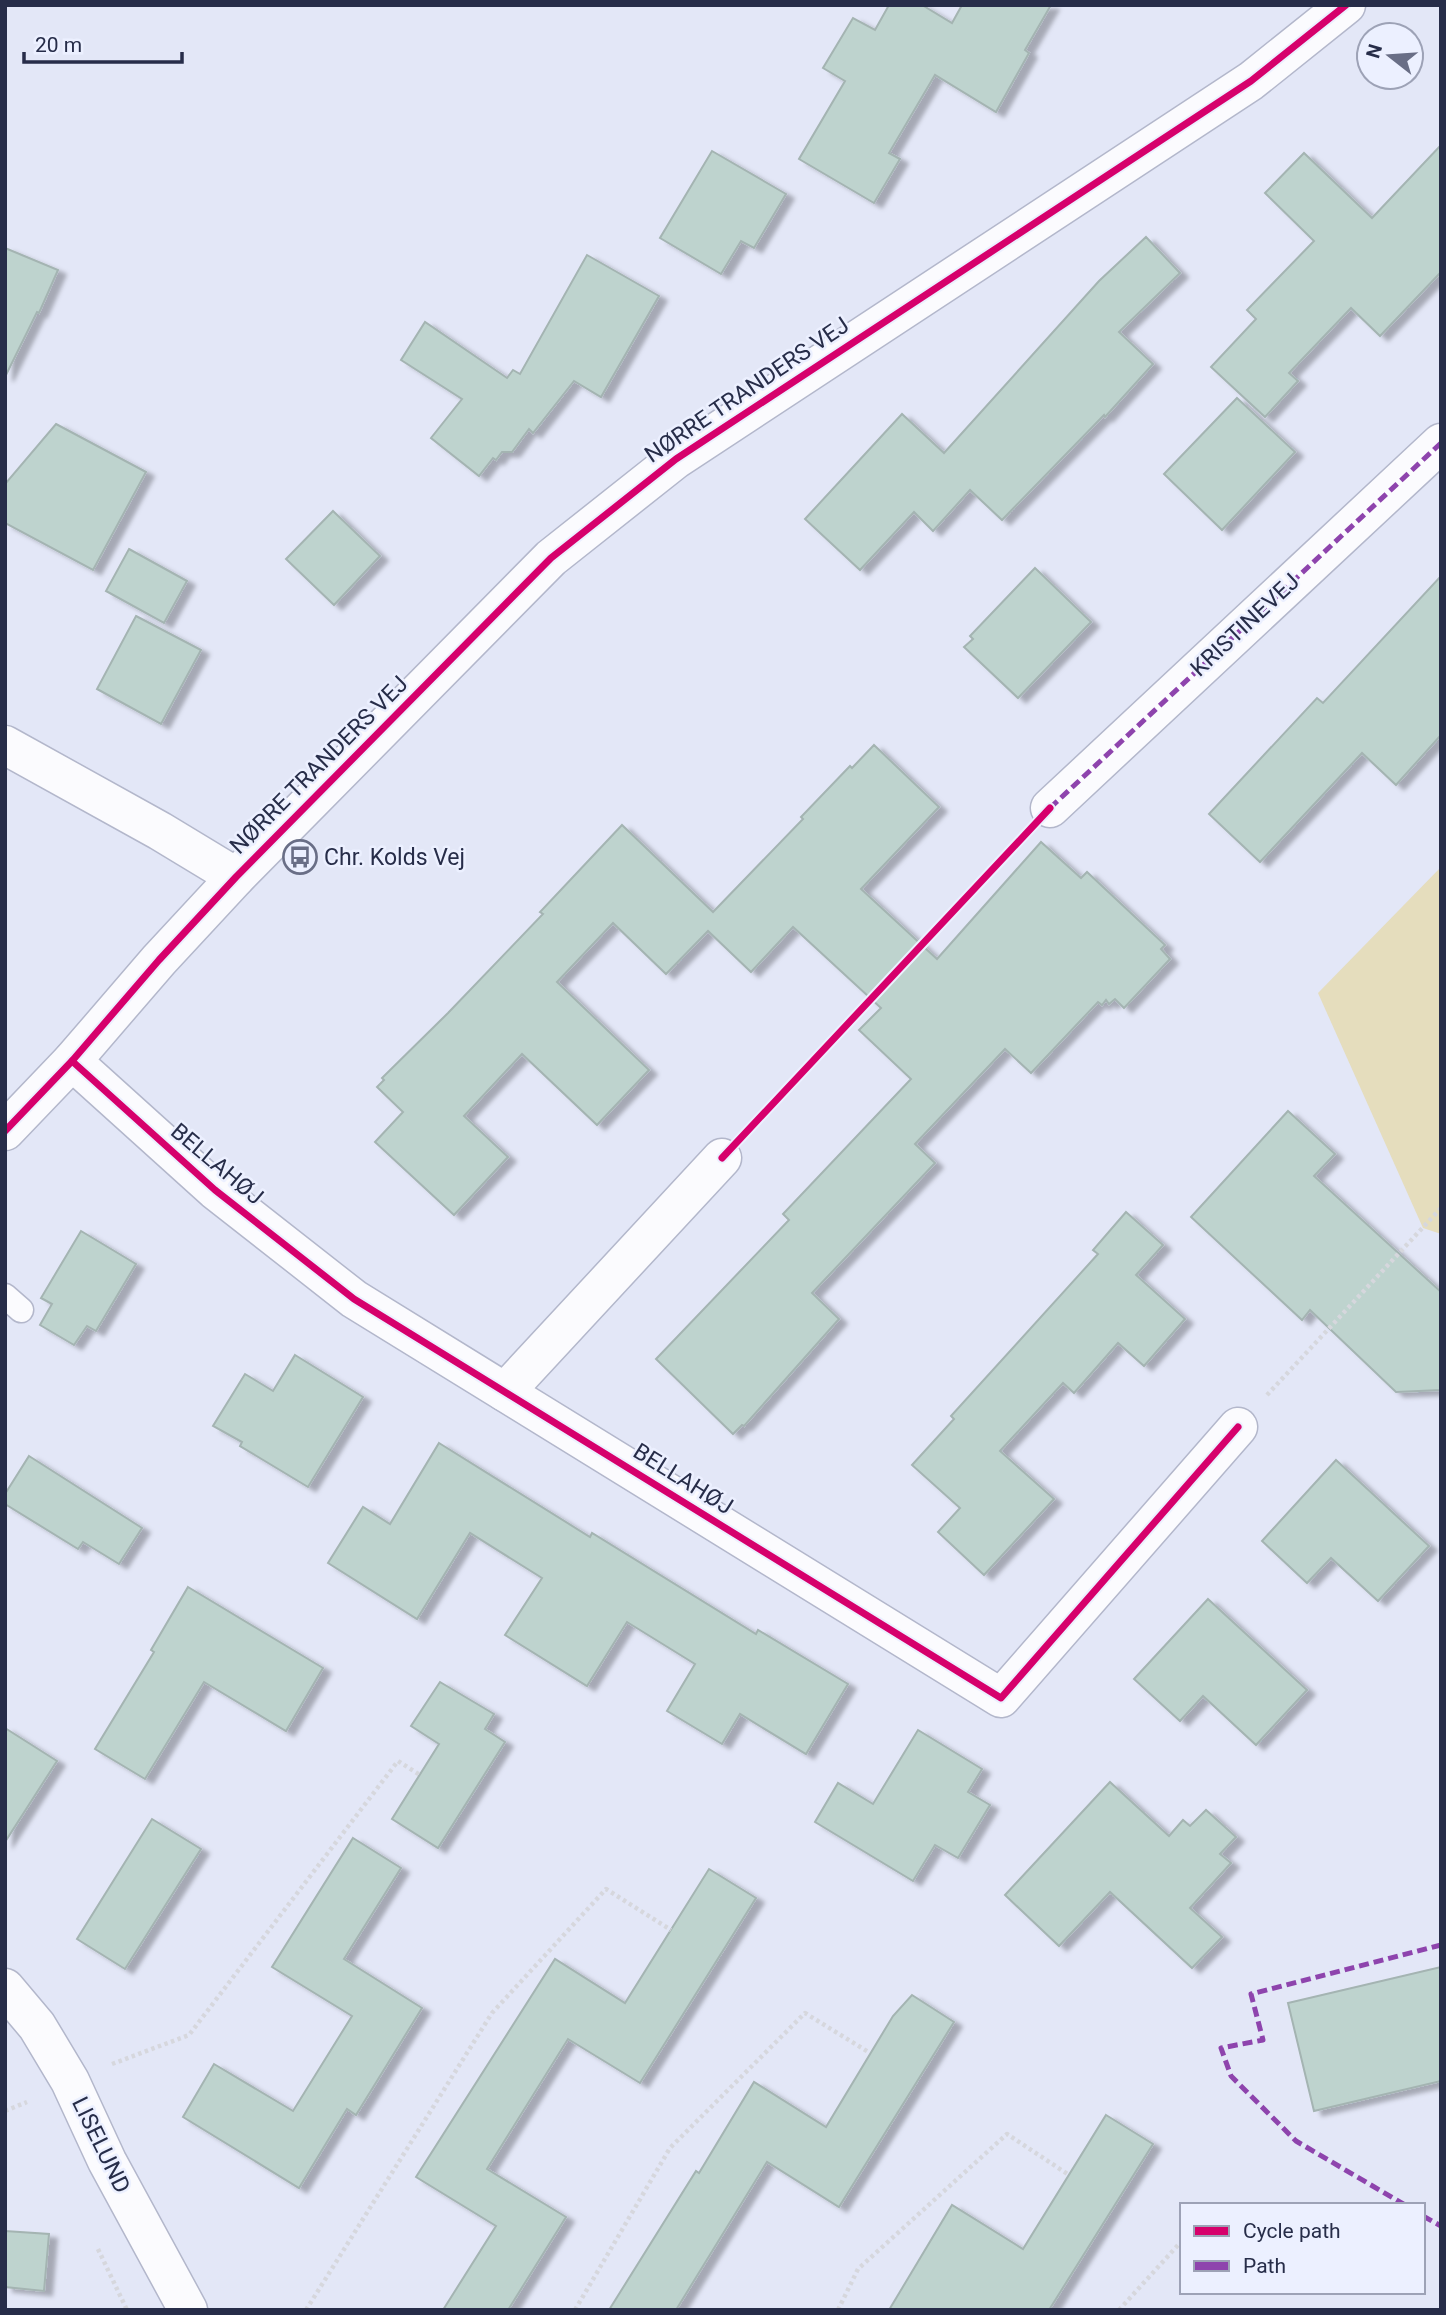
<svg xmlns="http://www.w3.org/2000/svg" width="1446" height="2315" font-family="Roboto,sans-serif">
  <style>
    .green { fill: #e5ddbd }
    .building { fill: #bed3ce; stroke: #a4b4b2; stroke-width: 2; filter: url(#shadow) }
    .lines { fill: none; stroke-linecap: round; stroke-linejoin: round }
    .lane-casing { stroke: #b3b7cb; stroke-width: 27 }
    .street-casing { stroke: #b3b7cb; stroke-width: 41 }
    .secondary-casing { stroke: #b3b7cb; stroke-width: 41 }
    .path { stroke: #d6d7dd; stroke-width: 4.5; stroke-dasharray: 3.5 3.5; stroke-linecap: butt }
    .lane { stroke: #fbfbfe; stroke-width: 24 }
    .street { stroke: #fbfbfe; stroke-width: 38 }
    .secondary { stroke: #fbfbfe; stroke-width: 38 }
    .quiet { stroke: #8e44ad; stroke-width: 5; stroke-dasharray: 10 5; stroke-linecap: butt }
    .cycleway-casing { stroke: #ecf0ff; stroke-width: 11 }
    .cycleway { stroke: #d6006c; stroke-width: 7 }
    .labels { text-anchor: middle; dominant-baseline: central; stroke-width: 5; stroke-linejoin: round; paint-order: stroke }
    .street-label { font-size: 23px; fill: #272d49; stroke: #ecf0ff }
    .poi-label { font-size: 23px; fill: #272d49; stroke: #ecf0ff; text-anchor: start }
  </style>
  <defs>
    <filter id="shadow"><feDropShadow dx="8" dy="4.5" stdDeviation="2" flood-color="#0004"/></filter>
  </defs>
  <rect width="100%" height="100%" fill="#e3e7f7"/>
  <!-- green -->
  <path class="green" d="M1441 867V1234L1423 1228 1318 993Z"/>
  <!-- building -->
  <g class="building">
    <path d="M889 5H922L952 23 962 5H1051L1025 50 1029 53 996 112 935 75 889 153 900 159 874 203 799 159 845 81 823 68 853 18 875 30Z"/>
    <path d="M1441 145V272L1380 336 1351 308 1289 373 1298 381 1265 417 1211 367 1256 319 1247 310 1314 241 1265 193 1304 153 1372 218Z"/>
    <path d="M712 151 786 194 754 248 741 241 721 274 660 238Z"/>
    <path d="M1146 237 1180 273 1119 332 1153 364 1105 417 1104 415 1002 520 970 490 933 531 914 512 860 570 805 519 902 414 944 453 1099 281Z"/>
    <path d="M5 248 58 270 39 313 37 312 5 377Z"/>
    <path d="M587 255 659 296 601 397 574 381 533 433 529 429 512 452H502L496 460 493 458 479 476 431 438 462 399 401 360 425 322 507 378 513 370 520 374Z"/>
    <path d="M1237 398 1295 452 1222 530 1164 474Z"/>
    <path d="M56 424 146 472 93 570 5 523V484Z"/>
    <path d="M333 511 380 556 334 605 286 559Z"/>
    <path d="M129 549 187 581 164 623 106 591Z"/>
    <path d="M1035 568 1091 622 1018 698 964 647 973 639 970 636Z"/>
    <path d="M1441 576V735L1396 785 1362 753 1260 862 1209 814 1317 698 1323 703Z"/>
    <path d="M136 616 201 650 161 724 97 689Z"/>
    <path d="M874 745 939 807 861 889 937 959 1041 842 1081 878 1087 872 1165 945 1161 949 1170 959 1124 1008 1115 999 1109 1004 1106 1000 1102 1005 1098 1002 1031 1073 1005 1049 915 1144 935 1163 812 1293 839 1319 744 1426 742 1425 733 1434 656 1359 789 1220 783 1214 911 1079 859 1030 881 1008 793 927 751 972 708 931 666 974 613 923 557 982 649 1070 597 1125 522 1054 464 1116 508 1157 454 1215 375 1142 403 1112 377 1087 384 1080 382 1078 448 1013 543 914 540 912 622 825 713 912 803 819 801 817 850 766 852 768Z"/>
    <path d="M1288 1111 1335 1154 1314 1176 1441 1292V1390L1396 1392 1310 1310 1302 1320 1191 1217Z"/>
    <path d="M1126 1212 1163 1245 1136 1275 1185 1319 1144 1366 1118 1343 1074 1393 1063 1383 1000 1451 1054 1499 984 1575 938 1532 960 1508 912 1465 954 1419 951 1416 1098 1254 1093 1250Z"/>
    <path d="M81 1231 136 1264 96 1331 87 1326 74 1345 40 1325 52 1304 41 1298Z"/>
    <path d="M295 1355 363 1397 308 1487 240 1446 242 1442 213 1426 245 1374 273 1391Z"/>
    <path d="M439 1443 590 1537 592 1533 756 1634 758 1630 848 1684 806 1754 740 1714 722 1744 667 1711 695 1664 627 1622 587 1686 505 1635 542 1578 470 1533 417 1619 328 1563 363 1507 390 1524Z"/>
    <path d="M29 1456 142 1528 119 1564 83 1542 78 1549 5 1504V1494Z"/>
    <path d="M1336 1460 1429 1546 1378 1601 1331 1558 1307 1583 1262 1541Z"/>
    <path d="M188 1587 323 1668 286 1731 204 1682 145 1779 95 1749 154 1652 151 1650Z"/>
    <path d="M1208 1599 1307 1690 1256 1745 1203 1696 1180 1721 1134 1679Z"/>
    <path d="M440 1682 494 1714 485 1729 505 1742 438 1848 392 1819 439 1744 411 1726Z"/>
    <path d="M5 1728 57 1761 5 1842Z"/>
    <path d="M918 1730 982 1769 968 1792 990 1805 958 1858 935 1845 913 1881 815 1822 838 1783 873 1804Z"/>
    <path d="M1110 1782 1169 1836 1183 1820 1190 1826 1206 1810 1236 1837 1220 1854 1231 1863 1190 1908 1222 1937 1192 1968 1110 1892 1059 1946 1005 1895Z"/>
    <path d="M152 1819 201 1849 125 1969 77 1939Z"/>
    <path d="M353 1838 401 1868 344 1959 422 2008 356 2115 347 2109 299 2188 183 2117 214 2064 293 2111 352 2016 272 1967Z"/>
    <path d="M709 1869 756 1898 640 2083 568 2039 487 2169 566 2217 508 2310H443L496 2226 416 2177 555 1959 625 2003Z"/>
    <path d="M1441 1967V2081L1314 2111 1288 2003Z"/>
    <path d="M912 1995 954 2022 839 2207 767 2162 676 2310H609L696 2171 699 2173 754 2082 826 2127 893 2016Z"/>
    <path d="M1106 2115 1153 2144 1049 2310H889L952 2205 1023 2249Z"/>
    <path d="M5 2231 49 2234 44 2291 5 2287Z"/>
  </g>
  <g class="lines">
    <!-- lane casing -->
    <g class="lane-casing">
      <path id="lane" d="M5 1296 21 1310"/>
    </g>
    <!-- street casing -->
    <g class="street-casing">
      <g id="street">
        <path d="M5 745 160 831 236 877"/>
        <path d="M1050 808 1441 443"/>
        <path d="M72 1061 215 1190 354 1299 1001 1698 1238 1427"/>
        <path d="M505 1392 722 1158"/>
        <path d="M5 1988 37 2026 70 2081 107 2161 188 2310"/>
      </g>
    </g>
    <!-- secondary casing -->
    <g class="secondary-casing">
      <path id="secondary" d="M5 1131 72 1061 159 960 236 877 551 558 676 459 1251 81 1346 5"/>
    </g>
    <!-- path -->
    <g class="path">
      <path d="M1267 1395 1441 1208"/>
      <path d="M112 2064 189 2035 398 1761 420 1775"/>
      <path d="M5 2111 27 2102"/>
      <path d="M98 2249 127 2310"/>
      <path d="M306 2310 492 2013 606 1889 671 1930"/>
      <path d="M575 2310 670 2148 805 2013 870 2053"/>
      <path d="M838 2310 858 2269 1007 2134 1069 2175"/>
      <path d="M1119 2310 1179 2244 1182 2246"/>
    </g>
    <!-- lane -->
    <use href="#lane" class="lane"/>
    <!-- street -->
    <use href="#street" class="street"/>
    <!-- secondary -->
    <use href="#secondary" class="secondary"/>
    <!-- quiet -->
    <g class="quiet">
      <path d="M1050 808 1441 443"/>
      <path d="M1405 2205 1296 2141 1231 2076 1221 2048 1263 2040 1251 1994 1441 1945"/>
      <path d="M1423 2216 1441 2226"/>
    </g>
    <!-- cycleway casing -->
    <g class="cycleway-casing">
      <g id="cycleway">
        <path d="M72 1061 215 1190 354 1299 1001 1698 1238 1427"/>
        <path d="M5 1131 72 1061 159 960 236 877 551 558 676 459 1251 81 1346 5"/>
        <path d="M722 1158 1050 808"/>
      </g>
    </g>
    <!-- cycleway -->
    <use href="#cycleway" class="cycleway"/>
  </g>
  <!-- icons -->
  <defs>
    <g id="bus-ring" transform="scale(1.75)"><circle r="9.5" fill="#ecf0ff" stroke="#696e86" stroke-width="1.5"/><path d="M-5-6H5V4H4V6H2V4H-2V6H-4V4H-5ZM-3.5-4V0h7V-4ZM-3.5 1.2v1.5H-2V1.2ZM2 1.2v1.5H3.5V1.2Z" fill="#696e86"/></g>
  </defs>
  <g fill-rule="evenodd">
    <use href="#bus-ring" x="300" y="857"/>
  </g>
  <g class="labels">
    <!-- street labels -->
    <g class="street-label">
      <text transform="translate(747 390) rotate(-34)">NØRRE TRANDERS VEJ</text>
      <text transform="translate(1245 625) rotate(-43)">KRISTINEVEJ</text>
      <text transform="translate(319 765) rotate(-45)">NØRRE TRANDERS VEJ</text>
      <text transform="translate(217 1164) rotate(40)">BELLAHØJ</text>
      <text transform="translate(683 1479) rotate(32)">BELLAHØJ</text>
      <text transform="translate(101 2145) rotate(64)">LISELUND</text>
    </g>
    <!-- poi labels -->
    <g class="poi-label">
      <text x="324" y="857">Chr. Kolds Vej</text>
    </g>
  </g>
  <!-- border -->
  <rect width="1446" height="2315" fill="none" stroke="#272d49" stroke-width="14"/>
  <!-- legend -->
  <rect x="1180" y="2203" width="245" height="91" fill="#ecf0ff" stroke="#9da2b6" stroke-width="2"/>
  <rect x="1194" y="2226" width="35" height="10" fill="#d6006c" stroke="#9da2b6" stroke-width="2"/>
  <text x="1243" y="2238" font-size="21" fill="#272d49">Cycle path</text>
  <rect x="1194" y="2261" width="35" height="10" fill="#8e44ad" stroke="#9da2b6" stroke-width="2"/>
  <text x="1243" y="2273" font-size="21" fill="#272d49">Path</text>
  <!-- north arrow -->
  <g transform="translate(1390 56) rotate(287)"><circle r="33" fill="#ecf0ff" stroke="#9da2b6" stroke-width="2"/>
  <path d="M0-5L12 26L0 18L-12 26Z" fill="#696e86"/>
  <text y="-10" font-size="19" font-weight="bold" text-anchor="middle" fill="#272d49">N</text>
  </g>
  <!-- scale -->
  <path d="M24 52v10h158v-10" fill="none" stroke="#272d49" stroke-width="3.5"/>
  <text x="35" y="52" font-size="21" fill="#272d49" stroke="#ecf0ff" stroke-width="5" paint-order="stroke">20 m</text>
</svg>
